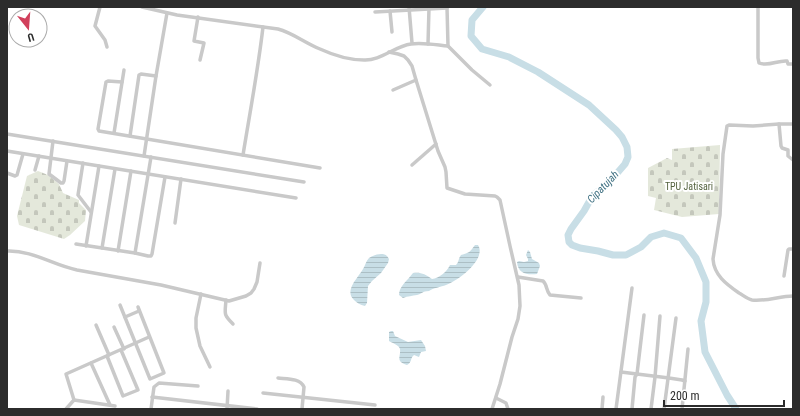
<svg xmlns="http://www.w3.org/2000/svg" width="800" height="416" font-family="'Roboto Condensed',sans-serif">
  <style>
    .cemetery { fill: url(#cemetery-stones) }
    .water { fill: url(#water-rules) }
    .lines { fill: none; stroke-linecap: round; stroke-linejoin: round }
    .river { stroke: #c8dee6; stroke-width: 7 }
    .minor { stroke: #c9c9c9; stroke-width: 3.5 }
    .labels { text-anchor: middle; dominant-baseline: central; stroke-width: 4; stroke-linejoin: round; paint-order: stroke }
    .park-label { font-size: 10px; fill: #54623f; stroke: #fff }
    .water-label { font-size: 11px; font-style: italic; fill: #437384; stroke: #fff }
  </style>
  <defs>
    <pattern id="cemetery-stones" width="16" height="16" patternUnits="userSpaceOnUse"><rect width="16" height="16" fill="#e4e8db"/><path d="M2 7V4a2 2 0 0 1 4 0v3zM10 15v-3a2 2 0 0 1 4 0v3z" fill="#c4c7bc"/></pattern>
    <pattern id="water-rules" width="6" height="5" patternUnits="userSpaceOnUse"><rect width="6" height="5" fill="#c8dee6"/><path d="M0 2.5h6" fill="none" stroke="#acbfc5"/></pattern>
  </defs>
  <rect width="100%" height="100%" fill="#fff"/>
  <!-- cemetery -->
  <g class="cemetery">
    <path d="M720 145 719 214 682 217 654 210 656 198 648 196V168L667 158 672 160V149Z"/>
    <path d="M38 171 48 175 59 184 63 193 79 200V203L86 210 85 221 70 235 64 239 19 225 17 216 27 176Z"/>
  </g>
  <!-- water -->
  <g class="water">
    <path d="M475 245H478C487 259 458 281 446 285 441 287 433 288 429 291 422 291 422 294 417 295 412 296 408 296 403 298L399 295C399 286 408 280 413 273 421 272 425 274 432 279 439 278 447 272 450 265H456C459 262 458 259 461 255 469 253 470 252 475 245Z"/>
    <path d="M528 250 530 252 532 259 539 263 540 266 537 274C527 275 518 274 517 262L519 261 524 262 528 261V259L526 255Z"/>
    <path d="M381 254C385 254 387 255 389 259L388 263 381 273 372 281 368 286 367 303 365 306C360 305 357 303 354 300 344 290 358 278 363 269 365 266 366 261 369 258 372 256 377 254 381 254Z"/>
    <path d="M391 331H393L395 336 408 342 421 340 425 346 426 351 421 352 419 357 414 355C410 358 412 363 407 365 395 361 401 357 400 349 399 345 392 343 389 341V332Z"/>
  </g>
  <g class="lines">
    <!-- river -->
    <path class="river" d="M483 7 472 20 471 36 482 49 509 57 538 72 589 105 616 130 622 137 627 147 628 157 625 164 606 186 593 195 584 211 571 229 568 235 569 242 572 245 580 248 598 251 613 255H626L641 247 651 237 664 233 681 238 696 258 706 282V302L701 321 705 352 727 395 736 409"/>
    <!-- minor -->
    <g class="minor">
      <path d="M100 7 95 26 105 40 107 47"/>
      <path d="M142 7 177 15 278 29C293 33 305 43 320 49 333 55 350 60 364 60 380 61 395 46 411 44 422 42 437 45 448 46"/>
      <path d="M409 7 412 43"/>
      <path d="M447 7 448 46 472 70 490 85"/>
      <path d="M758 7V58L759 63C768 67 778 60 787 61L788 64H793"/>
      <path d="M390 11 392 32"/>
      <path d="M375 12 447 8"/>
      <path d="M198 17 194 41 204 43 200 60"/>
      <path d="M428 44 429 8"/>
      <path d="M389 52 398 54 404 56 408 60 412 66 416 80 438 151 445 167 446 172 447 188 465 194 495 196 497 197 500 200 510 246 519 285 520 306 518 319 512 337 500 384 492 409"/>
      <path d="M122 82 108 81 106 82 98 129 99 131 320 168"/>
      <path d="M393 90 416 80"/>
      <path d="M779 124 781 146 782 148 788 150V156L793 160"/>
      <path d="M793 124H779L753 126 729 125 727 126 723 154 720 215 713 259C714 275 726 284 739 293 743 295 747 299 752 300 764 302 780 296 793 296"/>
      <path d="M114 133 124 70"/>
      <path d="M7 134 304 182"/>
      <path d="M130 136 139 75 141 74 156 76"/>
      <path d="M53 141 49 174 61 183H63L64 181 67 161"/>
      <path d="M7 151 296 198"/>
      <path d="M243 155C250 112 258 70 263 27"/>
      <path d="M144 156 156 76 167 13"/>
      <path d="M83 163 78 195 91 212"/>
      <path d="M412 165 436 144"/>
      <path d="M35 170 39 156"/>
      <path d="M7 173 15 176 17 175 23 154"/>
      <path d="M175 223 181 179"/>
      <path d="M76 244 135 253 148 256H151L152 254 165 177"/>
      <path d="M86 246 99 166"/>
      <path d="M102 248 115 169"/>
      <path d="M7 251C32 250 53 265 77 270L161 285 229 301 246 296 251 293 254 289 257 282 260 263"/>
      <path d="M118 251 131 171"/>
      <path d="M135 253 151 157"/>
      <path d="M784 276 788 250 789 249H793"/>
      <path d="M518 277 543 281C547 284 546 291 550 295L581 298"/>
      <path d="M201 294 196 318V328L200 346 210 367"/>
      <path d="M226 300C225 314 223 314 233 324"/>
      <path d="M120 305 150 379 164 373 138 307"/>
      <path d="M125 317 139 311"/>
      <path d="M96 325 109 355"/>
      <path d="M114 327 124 349"/>
      <path d="M107 356 123 396 138 390 121 350"/>
      <path d="M91 363 110 405"/>
      <path d="M621 372 669 378 682 380 685 381"/>
      <path d="M278 378C287 379 300 378 304 387L302 409"/>
      <path d="M263 393 375 405"/>
      <path d="M152 397 257 409"/>
      <path d="M496 398 506 403 508 409"/>
      <path d="M74 400 66 374 149 337"/>
      <path d="M66 409 74 400 115 406"/>
      <path d="M151 409 154 387 159 383 198 386"/>
      <path d="M227 409 228 391"/>
      <path d="M602 409 603 397"/>
      <path d="M616 409 632 288"/>
      <path d="M632 409 635 377 637 374 644 315"/>
      <path d="M651 409 655 377 660 316"/>
      <path d="M664 409 676 318"/>
      <path d="M682 409 688 349"/>
    </g>
  </g>
  <g class="labels">
    <!-- park labels -->
    <g class="park-label">
      <text x="689" y="186">TPU Jatisari</text>
    </g>
    <!-- water labels -->
    <g class="water-label">
      <text transform="translate(603 187) rotate(-46)">Cipatujah</text>
    </g>
  </g>
  <!-- border -->
  <rect width="800" height="416" fill="none" stroke="#2c2c2c" stroke-width="16"/>
  <!-- north arrow -->
  <g transform="translate(28 28) rotate(163)"><circle r="19" fill="#ffffff" stroke="#ababab"/>
  <path d="M0-3L7 15L0 10L-7 15Z" fill="#d1405c"/>
  <text y="-6" font-size="11" font-weight="bold" text-anchor="middle" fill="#2c2c2c">U</text>
  </g>
  <!-- scale -->
  <path d="M664 400v6h120v-6" fill="none" stroke="#2c2c2c" stroke-width="2"/>
  <text x="670" y="400" font-size="12" fill="#2c2c2c" stroke="#ffffff" stroke-width="3" paint-order="stroke">200 m</text>
</svg>
